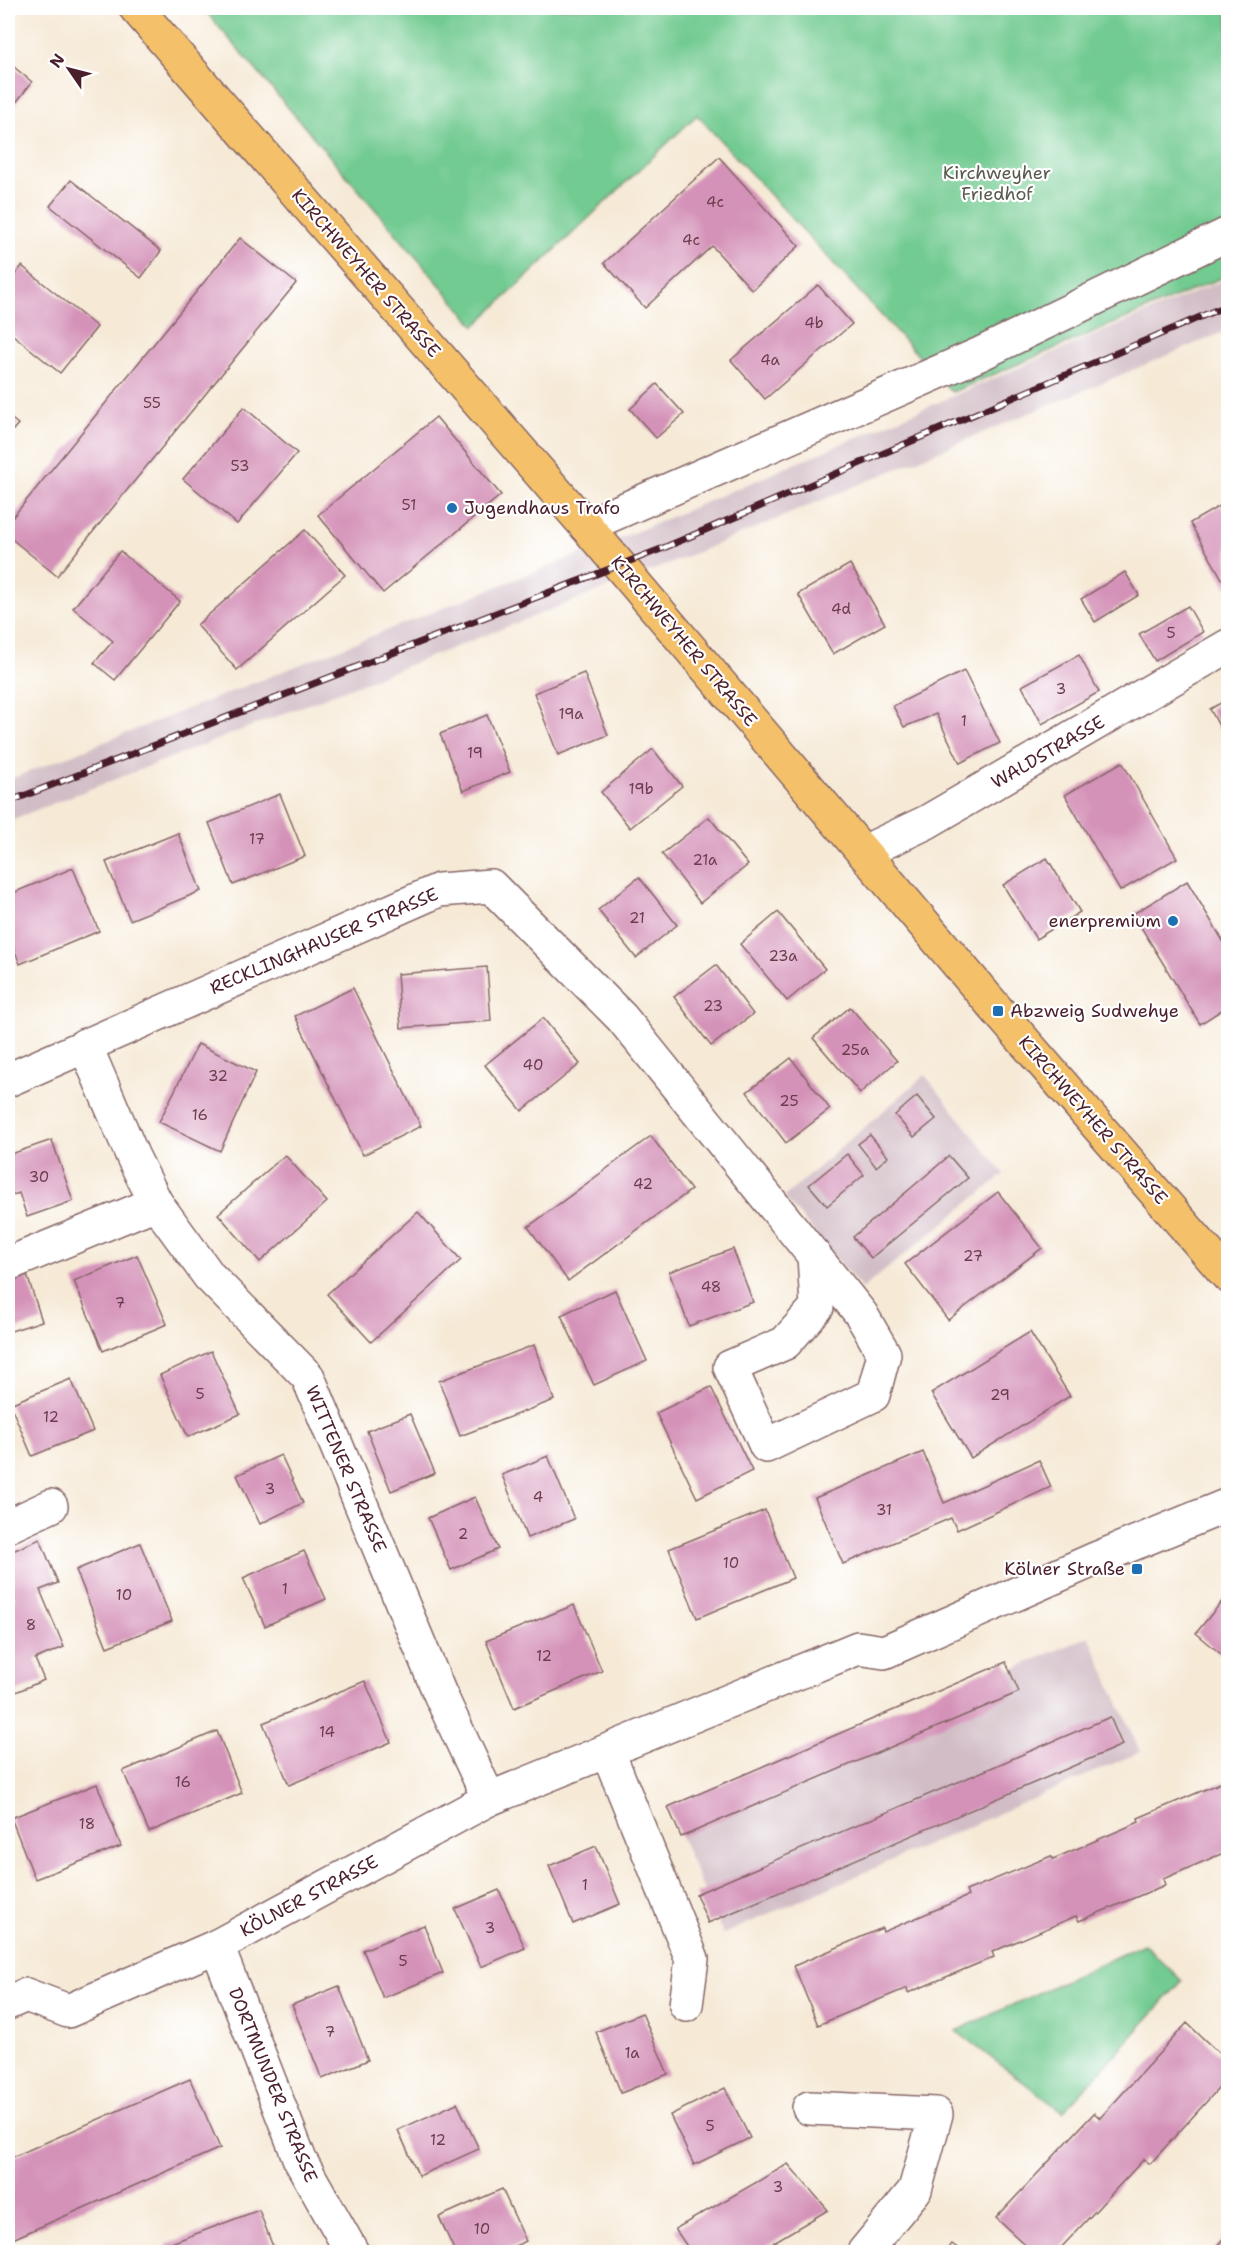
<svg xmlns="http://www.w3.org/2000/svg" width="1236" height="2260" font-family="'Shantell Sans',sans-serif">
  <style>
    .industrial { fill: #d2bdc6 }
    .green { fill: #72cb91; stroke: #5e755e; stroke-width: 1.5 }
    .building { fill: #d492b8 }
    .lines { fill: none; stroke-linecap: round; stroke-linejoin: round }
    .minor-casing { stroke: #866667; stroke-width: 36 }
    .major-casing { stroke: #866667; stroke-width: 36 }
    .minor { stroke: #fff; stroke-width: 33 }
    .major { stroke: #f4c16a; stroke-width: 33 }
    .rail-casing { stroke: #4a1f2b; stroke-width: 7 }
    .rail { stroke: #fff; stroke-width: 4.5; stroke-dasharray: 14; stroke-linecap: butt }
    .poi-dot { fill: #1f6fb2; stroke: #fff; stroke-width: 2 }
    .labels { text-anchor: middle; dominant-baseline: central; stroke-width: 4.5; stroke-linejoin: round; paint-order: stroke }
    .number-label { font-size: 15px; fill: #6c3c4e }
    .park-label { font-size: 18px; fill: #585b4f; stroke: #fff }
    .street-label { font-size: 18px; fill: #4a1f2b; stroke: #fff }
    .poi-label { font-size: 18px; fill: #4a1f2b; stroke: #fff; text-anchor: start }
  </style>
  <rect width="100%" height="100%" fill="#fff"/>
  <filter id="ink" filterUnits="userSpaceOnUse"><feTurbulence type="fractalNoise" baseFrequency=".0167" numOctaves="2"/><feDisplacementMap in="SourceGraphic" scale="12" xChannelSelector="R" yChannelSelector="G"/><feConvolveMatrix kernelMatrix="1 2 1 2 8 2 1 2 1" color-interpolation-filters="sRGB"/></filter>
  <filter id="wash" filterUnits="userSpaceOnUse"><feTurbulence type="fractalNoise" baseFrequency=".008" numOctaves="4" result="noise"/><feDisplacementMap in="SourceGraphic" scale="24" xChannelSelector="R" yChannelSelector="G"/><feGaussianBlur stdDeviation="1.35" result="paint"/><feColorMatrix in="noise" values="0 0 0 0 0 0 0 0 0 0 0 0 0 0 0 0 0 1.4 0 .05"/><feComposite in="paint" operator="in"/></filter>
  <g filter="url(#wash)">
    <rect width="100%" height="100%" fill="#f6ead7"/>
    <!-- industrial -->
    <g class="industrial">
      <path d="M1228 278V330L681 559 8 821V780L650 526Z"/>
      <path d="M925 1075 1004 1174 862 1289 784 1197Z"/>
      <path d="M1089 1636 1140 1752 723 1934 673 1819Z"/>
    </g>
    <!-- green -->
    <g class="green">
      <path d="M203 8H1228V275L952 392 697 115 475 326Z"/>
      <path d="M1144 1944 1182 1981 1063 2112 956 2031Z"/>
    </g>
    <g id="blocks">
      <!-- building -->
      <g class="building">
        <path d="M8 62 32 82 8 113Z"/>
        <path d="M719 157 799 246 752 290 712 246 645 308 604 263Z"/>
        <path d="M71 180 161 251 141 278 50 206Z"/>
        <path d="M240 238 296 283 57 576 8 536V523Z"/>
        <path d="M22 266 97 327 60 373 8 331V283Z"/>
        <path d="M818 285 852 324 765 399 731 360Z"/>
        <path d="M657 384 684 414 656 438 630 409Z"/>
        <path d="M244 407 297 453 237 524 183 479Z"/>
        <path d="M8 416 18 424 8 436Z"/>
        <path d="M436 417 501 495 383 593 318 515Z"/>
        <path d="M1221 505 1228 518V589L1190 523Z"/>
        <path d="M305 530 345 575 237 670 197 625Z"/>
        <path d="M120 551 180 601 115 680 94 663 113 641 73 608Z"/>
        <path d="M850 564 885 624 833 654 798 594Z"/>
        <path d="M1125 572 1139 595 1095 622 1081 599Z"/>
        <path d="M1188 606 1203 632 1155 661 1139 634Z"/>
        <path d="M1079 655 1099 692 1042 724 1022 686Z"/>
        <path d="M964 671 1000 743 960 763 936 714 904 727 893 706Z"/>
        <path d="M584 673 608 735 558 755 534 693Z"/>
        <path d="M1228 699V743L1210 709Z"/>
        <path d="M487 715 510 772 463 791 440 734Z"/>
        <path d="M653 749 682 786 630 828 601 792Z"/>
        <path d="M1122 762 1177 858 1120 891 1065 795Z"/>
        <path d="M280 794 305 856 233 885 209 823Z"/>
        <path d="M709 817 748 865 700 903 662 854Z"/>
        <path d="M178 833 201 891 130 920 106 862Z"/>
        <path d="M1047 858 1080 912 1036 939 1003 885Z"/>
        <path d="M73 868 99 931 20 964 8 933V895Z"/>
        <path d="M639 877 677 925 636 958 598 910Z"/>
        <path d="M1187 881 1228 949V1006L1200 1024 1133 914Z"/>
        <path d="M778 912 825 969 787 1001 740 944Z"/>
        <path d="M716 965 753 1014 711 1046 674 997Z"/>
        <path d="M487 967 491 1021 401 1028 397 974Z"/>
        <path d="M353 988 421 1126 363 1155 295 1016Z"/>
        <path d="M850 1007 897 1061 860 1093 813 1038Z"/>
        <path d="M543 1018 580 1064 522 1111 485 1065Z"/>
        <path d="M198 1044 256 1072 220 1151 159 1122Z"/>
        <path d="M791 1058 830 1109 786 1143 747 1092Z"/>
        <path d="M917 1096 936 1119 914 1137 895 1115Z"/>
        <path d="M870 1135 888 1157 876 1167 858 1144Z"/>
        <path d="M651 1136 691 1190 568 1281 528 1227Z"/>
        <path d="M52 1140 73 1201 27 1217 19 1193 8 1197V1155Z"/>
        <path d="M847 1154 864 1175 827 1206 809 1185Z"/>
        <path d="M285 1155 327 1202 260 1262 218 1214Z"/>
        <path d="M949 1156 968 1178 871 1258 853 1237Z"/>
        <path d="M998 1192 1042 1248 948 1320 905 1264Z"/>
        <path d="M418 1212 461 1260 371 1342 327 1294Z"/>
        <path d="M733 1249 753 1302 689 1326 669 1272Z"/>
        <path d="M137 1255 167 1324 103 1351 74 1281Z"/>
        <path d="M27 1275 42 1321 8 1332V1282Z"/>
        <path d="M615 1290 647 1361 594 1385 561 1315Z"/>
        <path d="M1030 1332 1070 1396 971 1458 931 1393Z"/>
        <path d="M534 1345 554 1400 460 1436 439 1381Z"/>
        <path d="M211 1351 240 1414 188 1437 160 1375Z"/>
        <path d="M71 1379 93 1431 32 1456 10 1404Z"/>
        <path d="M711 1387 752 1471 697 1498 656 1413Z"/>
        <path d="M410 1414 435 1473 391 1491 367 1431Z"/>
        <path d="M923 1452 944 1503 1039 1460 1051 1487 957 1530 951 1518 843 1564 815 1498Z"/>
        <path d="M281 1455 303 1503 260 1524 237 1475Z"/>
        <path d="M548 1456 574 1519 527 1538 502 1475Z"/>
        <path d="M475 1497 498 1549 451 1570 428 1518Z"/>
        <path d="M765 1510 793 1578 697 1618 669 1549Z"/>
        <path d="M40 1539 58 1583 40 1590 64 1647 35 1659 44 1680 16 1692 8 1672V1604L15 1600 8 1581V1553Z"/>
        <path d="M140 1543 172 1621 107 1647 76 1570Z"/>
        <path d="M304 1551 326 1599 265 1626 243 1578Z"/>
        <path d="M1228 1594V1660L1196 1633Z"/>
        <path d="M574 1605 602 1671 514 1708 486 1641Z"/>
        <path d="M1006 1662 1019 1692 681 1837 668 1807Z"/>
        <path d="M365 1681 391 1742 289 1785 263 1723Z"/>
        <path d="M1110 1717 1122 1745 708 1923 696 1894Z"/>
        <path d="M217 1731 242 1793 149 1832 123 1771Z"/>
        <path d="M1225 1781 1228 1789V1851L1163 1879 1165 1885 1079 1921 1076 1916 992 1952 994 1957 908 1993 907 1988 818 2025 794 1966 882 1928 883 1932 968 1896 966 1891 1051 1856 1053 1859 1139 1822 1138 1818Z"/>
        <path d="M97 1784 121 1846 35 1879 11 1818Z"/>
        <path d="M596 1846 620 1904 573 1924 549 1866Z"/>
        <path d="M499 1890 525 1948 481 1967 455 1909Z"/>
        <path d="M424 1925 443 1973 383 1998 363 1950Z"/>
        <path d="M339 1986 368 2060 322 2079 292 2005Z"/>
        <path d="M642 2013 668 2074 621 2093 596 2032Z"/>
        <path d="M1187 2023 1228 2062V2078L1150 2164 1144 2159 1057 2252H1033L996 2218 1094 2113 1100 2118Z"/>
        <path d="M190 2079 220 2148 8 2241V2159Z"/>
        <path d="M725 2088 750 2138 694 2165 670 2115Z"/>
        <path d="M457 2103 479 2149 419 2176 398 2130Z"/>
        <path d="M788 2164 828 2210 757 2252H691L675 2229Z"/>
        <path d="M502 2189 526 2241 501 2252H455L439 2217Z"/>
        <path d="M259 2210 275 2252H169L166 2245Z"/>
        <path d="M1228 2233V2252H1212L1224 2239Z"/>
        <path d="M952 2244 963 2252H945Z"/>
      </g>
    </g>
  </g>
  <g filter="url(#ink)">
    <use href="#blocks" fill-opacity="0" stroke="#866667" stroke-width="1.5"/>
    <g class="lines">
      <!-- minor casing -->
      <g class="minor-casing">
        <g id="minor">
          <path d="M586 526 980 354 1228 234"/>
          <path d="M864 852 927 822 1228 646"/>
          <path d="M85 1045 133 1157 156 1203 209 1276 308 1377 440 1694 489 1799"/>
          <path d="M8 1080 439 890 491 886 622 1018 861 1314 884 1354 873 1395 766 1446 730 1367 785 1343 817 1307 814 1255"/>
          <path d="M8 1264 156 1203"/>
          <path d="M8 1526 51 1506"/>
          <path d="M608 1752 692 1959 686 2005"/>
          <path d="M217 1946 300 2160 352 2252"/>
          <path d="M8 2003 26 1995 68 2011 217 1946 489 1799 858 1648 884 1652 1093 1560 1228 1505"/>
          <path d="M809 2108 936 2114 915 2190 864 2252"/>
        </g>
      </g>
      <!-- major casing -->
      <g class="major-casing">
        <path id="major" d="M136 8 586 526 998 1011 1228 1276"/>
      </g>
      <!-- minor -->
      <use href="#minor" class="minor"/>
      <!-- major -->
      <use href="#major" class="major"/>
      <!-- rail casing -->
      <g class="rail-casing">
        <path id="rail" d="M8 802 661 549 1228 305"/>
      </g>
      <!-- rail -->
      <use href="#rail" class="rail"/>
    </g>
  </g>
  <!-- markers -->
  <g class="poi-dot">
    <circle cx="452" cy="508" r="6"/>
    <circle cx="1173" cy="921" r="6"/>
    <rect x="992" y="1005" width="12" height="12" rx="3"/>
    <rect x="1131" y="1563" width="12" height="12" rx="3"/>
  </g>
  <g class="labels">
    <!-- number labels -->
    <g class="number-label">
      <text x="715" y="202">4c</text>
      <text x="691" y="240">4c</text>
      <text x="814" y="323">4b</text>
      <text x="770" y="360">4a</text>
      <text x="152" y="403">55</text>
      <text x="240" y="466">53</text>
      <text x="409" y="505">51</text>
      <text x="841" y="609">4d</text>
      <text x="1171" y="633">5</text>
      <text x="1061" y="689">3</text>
      <text x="571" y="714">19a</text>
      <text x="964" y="721">1</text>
      <text x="475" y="753">19</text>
      <text x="641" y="789">19b</text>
      <text x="257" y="839">17</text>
      <text x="705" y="860">21a</text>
      <text x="637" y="918">21</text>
      <text x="783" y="956">23a</text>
      <text x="713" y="1006">23</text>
      <text x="855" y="1050">25a</text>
      <text x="533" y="1065">40</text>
      <text x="218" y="1076">32</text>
      <text x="789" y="1101">25</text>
      <text x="200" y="1115">16</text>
      <text x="39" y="1177">30</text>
      <text x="643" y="1184">42</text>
      <text x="973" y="1256">27</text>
      <text x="711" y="1287">48</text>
      <text x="120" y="1303">7</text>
      <text x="200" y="1394">5</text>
      <text x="1000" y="1395">29</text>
      <text x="51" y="1417">12</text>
      <text x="270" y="1489">3</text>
      <text x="538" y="1497">4</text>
      <text x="884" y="1510">31</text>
      <text x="463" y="1534">2</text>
      <text x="731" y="1563">10</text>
      <text x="285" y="1589">1</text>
      <text x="124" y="1595">10</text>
      <text x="31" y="1625">8</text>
      <text x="544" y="1656">12</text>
      <text x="327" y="1732">14</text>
      <text x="183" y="1782">16</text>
      <text x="87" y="1824">18</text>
      <text x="585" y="1885">1</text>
      <text x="490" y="1928">3</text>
      <text x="403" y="1961">5</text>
      <text x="330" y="2032">7</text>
      <text x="632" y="2053">1a</text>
      <text x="710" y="2126">5</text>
      <text x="438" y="2140">12</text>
      <text x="778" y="2187">3</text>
      <text x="482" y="2229">10</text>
    </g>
    <!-- park labels -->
    <g class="park-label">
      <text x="997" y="173">Kirchweyher<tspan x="997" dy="21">Friedhof</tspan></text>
    </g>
    <!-- street labels -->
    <g class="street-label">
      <text transform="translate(366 273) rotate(49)">KIRCHWEYHER STRASSE</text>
      <text transform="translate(684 641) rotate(50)">KIRCHWEYHER STRASSE</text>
      <text transform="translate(1048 752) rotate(-30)">WALDSTRASSE</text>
      <text transform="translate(324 941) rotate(-23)">RECKLINGHAUSER STRASSE</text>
      <text transform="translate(1093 1120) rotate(49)">KIRCHWEYHER STRASSE</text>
      <text transform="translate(346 1469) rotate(67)">WITTENER STRASSE</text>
      <text transform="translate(309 1896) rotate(-28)">KÖLNER STRASSE</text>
      <text transform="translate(273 2085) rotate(68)">DORTMUNDER STRASSE</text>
    </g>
    <!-- poi labels -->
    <g class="poi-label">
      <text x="464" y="508">Jugendhaus Trafo</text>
      <text x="1161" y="921" text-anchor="end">enerpremium</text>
      <text x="1010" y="1011">Abzweig Sudwehye</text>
      <text x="1125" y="1569" text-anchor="end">Kölner Straße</text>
    </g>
  </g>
  <!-- margin -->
  <rect width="1236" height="2260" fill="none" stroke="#fff" stroke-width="30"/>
  <!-- north arrow -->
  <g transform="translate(69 69) rotate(305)" stroke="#ffffff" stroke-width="4.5" paint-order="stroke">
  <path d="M0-4.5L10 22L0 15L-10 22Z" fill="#4a1f2b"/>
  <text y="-9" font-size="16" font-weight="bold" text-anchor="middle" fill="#4a1f2b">N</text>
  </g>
</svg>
